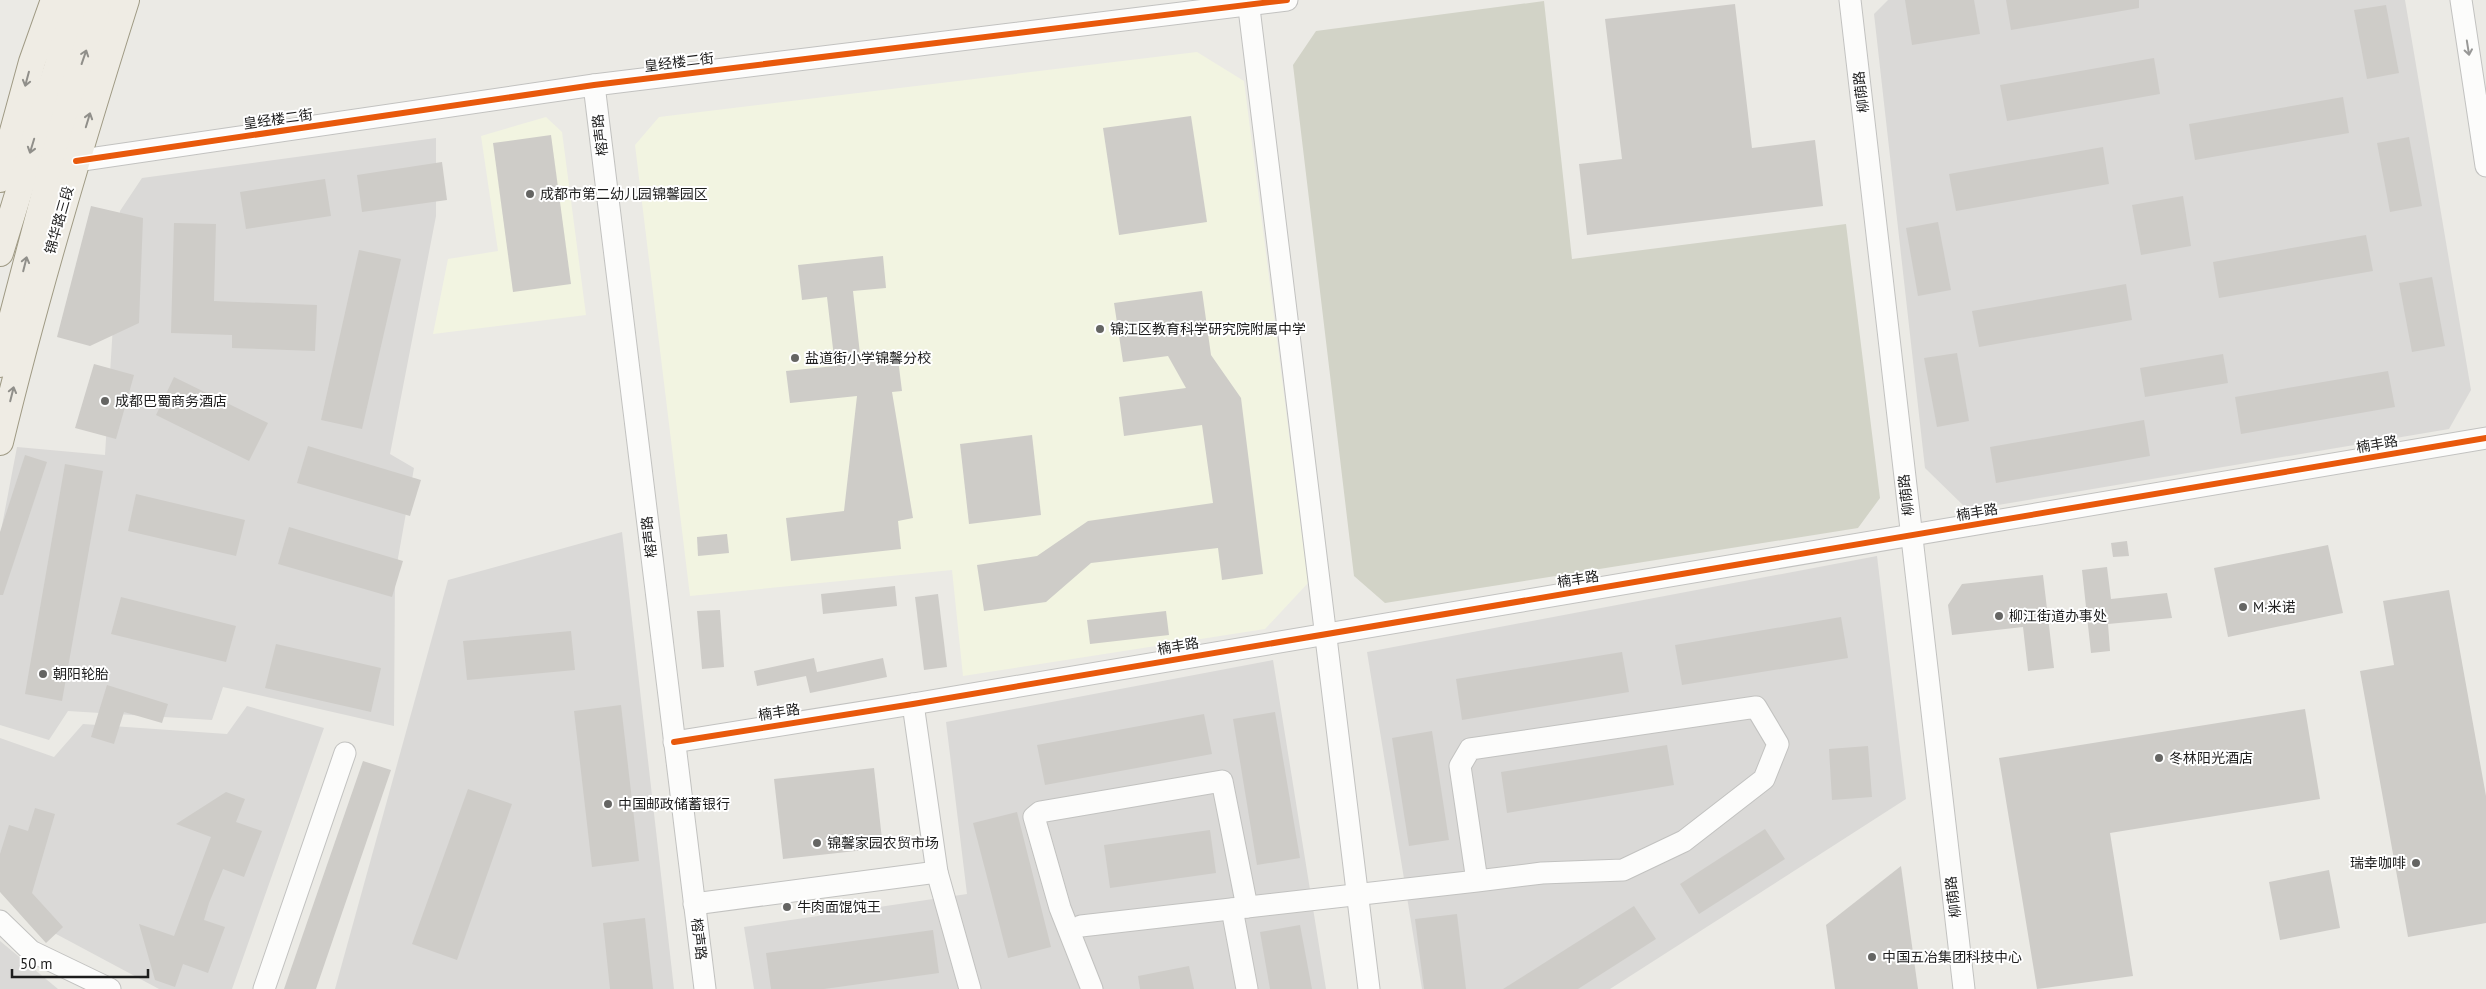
<svg xmlns="http://www.w3.org/2000/svg" width="2486" height="989" font-family="'PT Sans','Noto Sans SC',sans-serif">
  <style>
    .residential { fill: #dad9d7 }
    .education { fill: #f2f4e1 }
    .construction { fill: #d2d3c7 }
    .building { fill: #ceccc8 }
    .lines { fill: none; stroke-linecap: round; stroke-linejoin: round }
    .minor-casing { stroke: #c2c2c0; stroke-width: 23 }
    .major-casing { stroke: #9f9a84; stroke-width: 28 }
    .minor { stroke: #fcfcfb; stroke-width: 21 }
    .major { stroke: #efece4; stroke-width: 26 }
    .cycleway-casing { stroke: #fff; stroke-width: 9 }
    .cycleway { stroke: #e8590c; stroke-width: 6 }
    .oneway { stroke: #989897 }
    .oneway2 { stroke: #908f8a }
    .poi-dot { fill: #656563; stroke: #fff; stroke-width: 2 }
    .labels { text-anchor: middle; dominant-baseline: central; stroke-width: 4; stroke-linejoin: round; paint-order: stroke }
    .street-label { font-size: 14px; fill: #1d1d1d; stroke: #fff }
    .poi-label { font-size: 14px; fill: #1d1d1d; stroke: #fff; text-anchor: start }
  </style>
  <rect width="100%" height="100%" fill="#ebeae5"/>
  <!-- residential -->
  <g class="residential">
    <path d="M1888 0H2405L2471 390 2449 429 1968 510 1925 468 1874 14Z"/>
    <path d="M436 138V216L390 454 414 468 395 575 394 726 223 687 212 720 68 711 49 740 0 725V536L17 447 105 455 120 211 142 178Z"/>
    <path d="M622 532 674 989H335L448 580Z"/>
    <path d="M1877 556 1906 799 1610 989H1422L1367 652Z"/>
    <path d="M1273 660 1326 989H754L744 927 967 894 946 722Z"/>
    <path d="M247 706 324 728 232 989H159L43 927 0 890V738L54 757 83 724 227 734Z"/>
    <path d="M0 941 58 989H0Z"/>
  </g>
  <!-- education -->
  <g class="education">
    <path d="M1197 52 1244 81 1308 583 1265 629 963 676 952 570 690 596 635 145 659 117Z"/>
    <path d="M546 117 562 132 586 315 433 334 448 259 498 251 481 136Z"/>
  </g>
  <!-- construction -->
  <path class="construction" d="M1544 1 1572 259 1846 224 1880 498 1858 528 1385 603 1354 576 1293 65 1316 31Z"/>
  <!-- building -->
  <g class="building">
    <path d="M1905 0H1974L1980 34 1912 45Z"/>
    <path d="M2006 0H2139V8L2011 30Z"/>
    <path d="M1735 4 1752 148 1815 140 1823 206 1587 235 1579 164 1622 159 1605 19Z"/>
    <path d="M2386 5 2399 73 2367 79 2354 10Z"/>
    <path d="M2154 58 2160 94 2007 121 2000 85Z"/>
    <path d="M2343 97 2349 133 2195 160 2189 124Z"/>
    <path d="M1191 116 1207 222 1119 235 1103 128Z"/>
    <path d="M551 135 571 284 513 292 493 143Z"/>
    <path d="M2409 137 2422 206 2390 212 2377 143Z"/>
    <path d="M2103 147 2109 184 1956 211 1949 174Z"/>
    <path d="M442 162 447 200 362 212 357 175Z"/>
    <path d="M325 179 331 216 246 229 240 192Z"/>
    <path d="M2183 196 2191 246 2141 255 2132 205Z"/>
    <path d="M91 206 143 218 139 323 90 346 57 337Z"/>
    <path d="M1938 222 1951 290 1918 296 1906 228Z"/>
    <path d="M174 223 216 224 214 301 317 305 315 351 232 348V335L171 333Z"/>
    <path d="M2366 235 2373 271 2219 298 2213 262Z"/>
    <path d="M359 250 401 259 362 429 321 420Z"/>
    <path d="M883 256 886 288 853 291 861 363 898 359 902 391 892 392 913 518 898 521 901 549 791 561 786 518 844 511 857 396 790 403 786 371 835 366 827 297 802 300 798 265Z"/>
    <path d="M2432 277 2445 346 2412 352 2399 283Z"/>
    <path d="M2126 284 2132 320 1979 347 1972 311Z"/>
    <path d="M1202 291 1211 355 1241 398 1263 574 1222 580 1218 548 1091 563 1046 602 984 611 977 565 1037 556 1088 521 1213 503 1202 425 1124 436 1119 397 1186 388 1168 356 1123 362 1114 303Z"/>
    <path d="M1957 353 1969 421 1937 427 1924 358Z"/>
    <path d="M2223 354 2228 383 2145 397 2140 368Z"/>
    <path d="M94 364 134 375 116 439 75 428Z"/>
    <path d="M2388 371 2395 407 2241 434 2235 397Z"/>
    <path d="M174 377 268 423 249 461 156 415Z"/>
    <path d="M2144 420 2150 456 1996 483 1990 447Z"/>
    <path d="M1032 435 1041 515 969 524 960 444Z"/>
    <path d="M308 446 421 480 410 516 297 483Z"/>
    <path d="M25 455 47 462 3 595H0V532Z"/>
    <path d="M65 464 103 471 62 701 25 694Z"/>
    <path d="M136 494 245 520 236 556 128 531Z"/>
    <path d="M289 527 403 561 392 597 278 564Z"/>
    <path d="M727 534 729 553 698 556 697 537Z"/>
    <path d="M2127 541 2129 556 2113 557 2111 543Z"/>
    <path d="M2328 545 2343 613 2228 637 2214 568Z"/>
    <path d="M2107 567 2111 599 2167 593 2172 618 2108 624 2110 651 2091 653 2082 570Z"/>
    <path d="M2043 575 2054 668 2028 671 2023 627 1952 635 1948 605 1962 584Z"/>
    <path d="M895 586 897 606 823 614 821 594Z"/>
    <path d="M2449 590 2486 796V923L2408 937 2360 671 2394 665 2383 601Z"/>
    <path d="M938 594 947 667 924 670 915 597Z"/>
    <path d="M121 597 236 626 226 662 111 634Z"/>
    <path d="M720 610 724 667 702 669 697 611Z"/>
    <path d="M1166 611 1169 635 1090 644 1087 620Z"/>
    <path d="M1841 617 1848 658 1682 685 1675 645Z"/>
    <path d="M571 631 575 670 467 680 463 641Z"/>
    <path d="M276 644 381 668 371 712 265 688Z"/>
    <path d="M1622 652 1629 692 1462 720 1456 679Z"/>
    <path d="M814 658 817 672 883 658 887 677 810 693 806 676 757 686 754 671Z"/>
    <path d="M107 685 168 704 162 723 124 712 114 744 91 737Z"/>
    <path d="M621 705 639 861 592 867 574 711Z"/>
    <path d="M2305 709 2320 799 2110 833 2133 976 2037 989 1999 758Z"/>
    <path d="M1275 712 1300 858 1257 865 1233 719Z"/>
    <path d="M1204 714 1212 754 1045 785 1037 745Z"/>
    <path d="M1432 731 1449 840 1409 846 1392 738Z"/>
    <path d="M1667 745 1674 785 1507 813 1501 772Z"/>
    <path d="M1868 746 1872 797 1832 800 1829 749Z"/>
    <path d="M363 761 391 770 316 989H284Z"/>
    <path d="M874 768 883 848 783 859 774 779Z"/>
    <path d="M468 789 512 804 457 960 412 944Z"/>
    <path d="M226 792 245 799 236 822 262 831 244 877 223 869 209 903 204 920 225 927 208 973 183 964 175 987 155 980 139 924 174 936 211 837 176 824Z"/>
    <path d="M35 808 55 814 32 893 63 927 46 943 0 892V854L9 825 28 831Z"/>
    <path d="M1017 812 1051 947 1008 958 973 823Z"/>
    <path d="M1765 829 1785 859 1699 914 1680 884Z"/>
    <path d="M1210 830 1216 873 1110 888 1104 845Z"/>
    <path d="M1901 866 1918 989H1835L1826 925Z"/>
    <path d="M2329 870 2340 928 2280 940 2269 882Z"/>
    <path d="M1634 906 1656 939 1578 989H1503Z"/>
    <path d="M1457 914 1466 989H1424L1415 919Z"/>
    <path d="M645 918 653 989H610L603 923Z"/>
    <path d="M1300 925 1312 989H1270L1260 932Z"/>
    <path d="M933 930 939 973 824 989H771L766 953Z"/>
    <path d="M1189 966 1194 989H1140L1138 976Z"/>
  </g>
  <g class="lines">
    <!-- minor casing -->
    <g class="minor-casing">
      <g id="minor">
        <path d="M1248 0 1369 989"/>
        <path d="M1850 0 1964 989"/>
        <path d="M2461 0 2486 166"/>
        <path d="M594 85 705 989"/>
        <path d="M76 161 594 85 1287 0"/>
        <path d="M913 704 937 872 970 989"/>
        <path d="M674 742 913 704 2486 438"/>
        <path d="M694 904 937 872"/>
        <path d="M1232 909 1247 989"/>
        <path d="M0 921 31 951 110 989"/>
        <path d="M1081 926 1477 881 1542 873 1623 870 1684 841 1764 779 1778 744 1756 707 1470 749 1460 766 1477 881"/>
        <path d="M264 989 345 753"/>
        <path d="M1092 989 1060 908 1034 817 1040 812 1222 781 1247 907"/>
      </g>
    </g>
    <!-- major casing -->
    <g class="major-casing">
      <g id="major">
        <path d="M0 179 32 62 54 0"/>
        <path d="M0 253 78 0"/>
        <path d="M0 364 71 94 103 0"/>
        <path d="M0 442C36 293 80 146 126 0"/>
      </g>
    </g>
    <!-- minor -->
    <use href="#minor" class="minor"/>
    <!-- major -->
    <use href="#major" class="major"/>
    <!-- cycleway casing -->
    <g class="cycleway-casing">
      <g id="cycleway">
        <path d="M76 161 594 85 1287 0"/>
        <path d="M674 742 913 704 2486 438"/>
      </g>
    </g>
    <!-- cycleway -->
    <use href="#cycleway" class="cycleway"/>
  </g>
  <!-- one-way arrows -->
  <defs><path id="oneway-shaft" d="M-6 0H5M1.5-3L5.5 0L1.5 3" fill="none" stroke-width="1.6" stroke-linecap="round" stroke-linejoin="round" transform="scale(1.25)"/></defs>
  <use class="oneway" href="#oneway-shaft" transform="translate(2468 48) rotate(81)"/>
  <g class="oneway2">
    <use href="#oneway-shaft" transform="translate(84 57) rotate(-71)"/>
    <use href="#oneway-shaft" transform="translate(27 79) rotate(105)"/>
    <use href="#oneway-shaft" transform="translate(88 120) rotate(-73)"/>
    <use href="#oneway-shaft" transform="translate(32 146) rotate(107)"/>
    <use href="#oneway-shaft" transform="translate(25 264) rotate(-76)"/>
    <use href="#oneway-shaft" transform="translate(12 394) rotate(-76)"/>
  </g>
  <!-- markers -->
  <g class="poi-dot">
    <circle cx="530" cy="194" r="5"/>
    <circle cx="1100" cy="329" r="5"/>
    <circle cx="795" cy="358" r="5"/>
    <circle cx="105" cy="401" r="5"/>
    <circle cx="2243" cy="607" r="5"/>
    <circle cx="1999" cy="616" r="5"/>
    <circle cx="43" cy="674" r="5"/>
    <circle cx="2159" cy="758" r="5"/>
    <circle cx="608" cy="804" r="5"/>
    <circle cx="817" cy="843" r="5"/>
    <circle cx="2416" cy="863" r="5"/>
    <circle cx="787" cy="907" r="5"/>
    <circle cx="1872" cy="957" r="5"/>
  </g>
  <g class="labels">
    <!-- street labels -->
    <g class="street-label">
      <text transform="translate(679 62) rotate(-7)">皇经楼二街</text>
      <text transform="translate(1861 92) rotate(-97)">柳荫路</text>
      <text transform="translate(278 119) rotate(-8)">皇经楼二街</text>
      <text transform="translate(600 135) rotate(-97)">榕声路</text>
      <text transform="translate(59 220) rotate(-74)">锦华路三段</text>
      <text transform="translate(2377 444) rotate(-10)">楠丰路</text>
      <text transform="translate(1906 495) rotate(-97)">柳荫路</text>
      <text transform="translate(1977 512) rotate(-10)">楠丰路</text>
      <text transform="translate(649 537) rotate(-97)">榕声路</text>
      <text transform="translate(1578 579) rotate(-9)">楠丰路</text>
      <text transform="translate(1178 646) rotate(-10)">楠丰路</text>
      <text transform="translate(779 712) rotate(-9)">楠丰路</text>
      <text transform="translate(1953 897) rotate(-97)">柳荫路</text>
      <text transform="translate(699 939) rotate(83)">榕声路</text>
    </g>
    <!-- poi labels -->
    <g class="poi-label">
      <text x="540" y="194">成都市第二幼儿园锦馨园区</text>
      <text x="1110" y="329">锦江区教育科学研究院附属中学</text>
      <text x="805" y="358">盐道街小学锦馨分校</text>
      <text x="115" y="401">成都巴蜀商务酒店</text>
      <text x="2253" y="607">M·米诺</text>
      <text x="2009" y="616">柳江街道办事处</text>
      <text x="53" y="674">朝阳轮胎</text>
      <text x="2169" y="758">冬林阳光酒店</text>
      <text x="618" y="804">中国邮政储蓄银行</text>
      <text x="827" y="843">锦馨家园农贸市场</text>
      <text x="2406" y="863" text-anchor="end">瑞幸咖啡</text>
      <text x="797" y="907">牛肉面馄饨王</text>
      <text x="1882" y="957">中国五冶集团科技中心</text>
    </g>
  </g>
  <!-- scale -->
  <path d="M12 969v8h136v-8" fill="none" stroke="#1d1d1d" stroke-width="2.5"/>
  <text x="20" y="969" font-size="15" fill="#1d1d1d" stroke="#ffffff" stroke-width="4" paint-order="stroke">50 m</text>
</svg>
